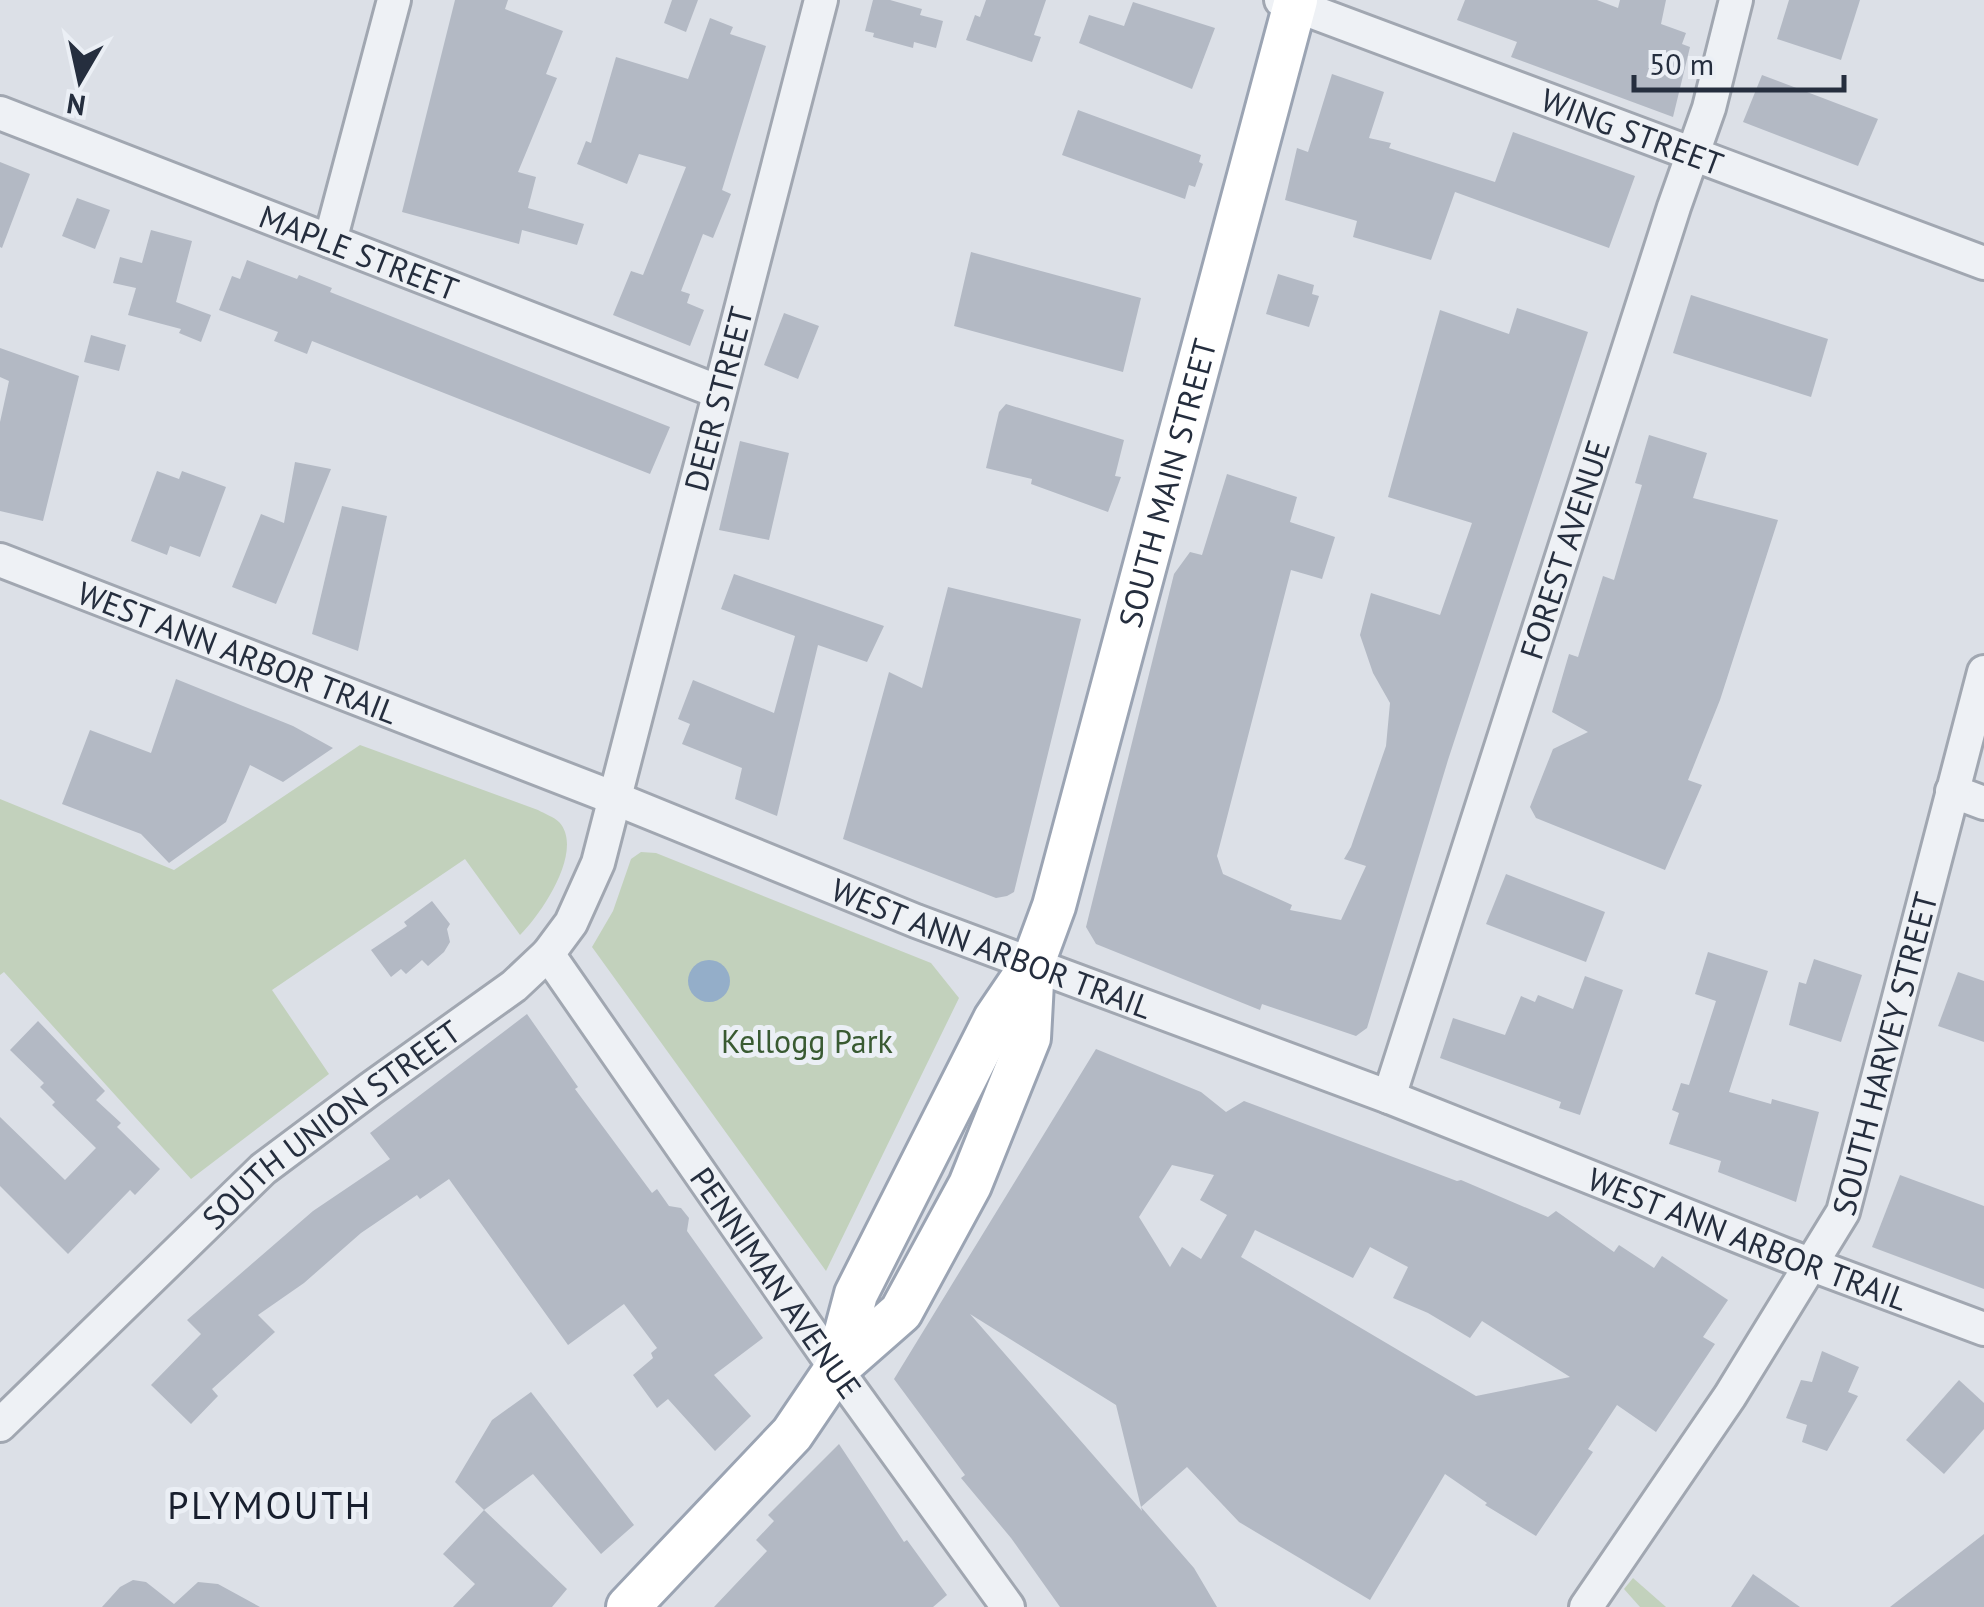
<svg xmlns="http://www.w3.org/2000/svg" width="1984" height="1607" font-family="'PT Sans',sans-serif">
  <style>
    .green { fill: #c2d1bc }
    .water { fill: #94aec9 }
    .building { fill: #b3b9c4; fill-rule: evenodd }
    .lines { fill: none; stroke-linecap: round; stroke-linejoin: round }
    .minor-casing { stroke: #a1a7b1; stroke-width: 38 }
    .major-casing { stroke: #9ba4b3; stroke-width: 48 }
    .minor { stroke: #eef1f5; stroke-width: 32 }
    .major { stroke: #fff; stroke-width: 42 }
    .labels { text-anchor: middle; dominant-baseline: central; stroke-width: 10; stroke-linejoin: round; paint-order: stroke }
    .street-label { font-size: 32px; fill: #252e3e; stroke: #ebeff5 }
    .park-label { font-size: 32px; fill: #395a32; stroke: #ebeff5 }
    .quarter-label { font-size: 38px; letter-spacing: 2.5px; fill: #181f2e; stroke: #ebeff5 }
  </style>
  <rect width="100%" height="100%" fill="#dce0e7"/>
  <!-- green -->
  <g class="green">
    <path d="M360 745 538 810C545 814 554 817 559 822 585 850 541 915 520 935L465 859 272 990 329 1074 191 1179 4 972 0 975V799L174 870Z"/>
    <path d="M641 852 656 853 931 963 959 998 826 1271 592 947 613 911 631 859Z"/>
    <path d="M1633 1578 1666 1607H1640L1624 1589Z"/>
  </g>
  <!-- water -->
  <circle class="water" cx="709" cy="981" r="21"/>
  <!-- building -->
  <g class="building">
    <path d="M455 0H508L505 9 563 31 546 74 557 78 518 172 536 177 528 208 584 224 577 245 522 230 519 244 402 212Z"/>
    <path d="M672 0H698L686 32 664 23Z"/>
    <path d="M873 0H890L922 9 920 15 943 21 936 48 914 42 913 48 873 37 874 33 865 31Z"/>
    <path d="M986 0H1046L1034 35 1041 37 1032 62 966 40 975 15 980 17Z"/>
    <path d="M1465 0H1597L1618 8 1620 0H1666L1661 24 1686 33 1682 44 1690 47 1673 117 1511 57 1517 42 1457 20Z"/>
    <path d="M1789 0H1860L1841 60 1777 39Z"/>
    <path d="M1133 2 1215 28 1192 89 1079 43 1089 15 1124 26Z"/>
    <path d="M710 18 733 27 730 34 766 46 722 190 731 194 713 238 703 234 681 291 690 294 687 303 704 310 690 346 613 315 631 271 643 275 686 167 639 154 627 184 577 164 586 141 591 143 616 57 688 79Z"/>
    <path d="M1332 74 1384 92 1369 138 1391 143 1389 148 1495 182 1513 132 1635 176 1609 248 1455 192 1431 260 1353 237 1357 221 1285 200 1297 148 1308 152Z"/>
    <path d="M1762 75 1878 119 1858 166 1743 122Z"/>
    <path d="M1078 110 1201 155 1199 162 1203 164 1195 187 1189 185 1185 199 1062 155Z"/>
    <path d="M0 162 30 174 2 248 0 247Z"/>
    <path d="M77 198 110 210 95 249 62 236Z"/>
    <path d="M151 230 192 241 176 302 211 315 201 342 179 333 181 329 128 315 136 288 113 283 120 257 142 263Z"/>
    <path d="M971 252 1141 298 1123 372 954 326Z"/>
    <path d="M247 260 297 279 299 275 332 288 330 292 670 427 650 474 312 341 307 354 274 341 278 332 219 310 232 276 240 279Z"/>
    <path d="M1278 274 1314 285 1312 294 1319 296 1309 327 1266 314Z"/>
    <path d="M1691 295 1828 339 1811 397 1673 353Z"/>
    <path d="M1517 308 1588 332 1448 760 1367 1028 1356 1036 1262 1004 1260 1010 1096 944 1086 927 1174 574 1190 552 1202 555 1227 474 1297 497 1290 522 1335 537 1322 579 1291 570 1217 856 1223 874 1292 905 1290 910 1341 920 1366 866 1344 859 1351 847 1386 746 1390 703 1373 673 1360 635 1371 593 1440 615 1472 523 1388 497 1440 310 1509 334Z"/>
    <path d="M784 313 819 326 798 379 764 365Z"/>
    <path d="M91 335 126 345 119 371 84 362Z"/>
    <path d="M0 348 79 376 43 521 0 511V422L9 381 0 377Z"/>
    <path d="M1006 404 1124 440 1115 476 1121 477 1108 512 1031 484 1032 479 986 468 999 412Z"/>
    <path d="M1649 435 1707 453 1693 498 1778 520 1720 700 1688 780 1702 785 1665 870 1536 818 1530 807 1553 749 1588 732 1552 712 1569 654 1578 657 1603 576 1614 580 1642 485 1635 483Z"/>
    <path d="M740 441 789 453 769 540 719 530Z"/>
    <path d="M295 462 331 469 276 604 232 587 261 514 284 523Z"/>
    <path d="M157 471 179 479 182 471 226 487 200 557 170 546 167 555 131 541Z"/>
    <path d="M342 506 387 516 358 651 312 634Z"/>
    <path d="M734 574 884 626 867 662 818 645 777 816 735 799 742 768 682 744 690 724 678 719 693 680 774 713 795 636 721 609Z"/>
    <path d="M948 587 1081 619 1014 892 1007 896 996 898 843 839 889 672 922 688Z"/>
    <path d="M176 679 293 726 333 748 283 782 250 765 226 822 169 863 141 834 62 804 90 730 151 753Z"/>
    <path d="M1506 874 1605 912 1586 962 1486 924Z"/>
    <path d="M432 901 450 924 447 929 450 942 444 952 428 966 422 960 406 974 401 969 391 977 371 950 407 926 404 922Z"/>
    <path d="M1708 952 1768 971 1729 1092 1771 1104 1772 1099 1819 1112 1796 1202 1718 1172 1721 1161 1669 1144 1679 1113 1672 1110 1681 1083 1689 1085 1716 1001 1695 994Z"/>
    <path d="M1814 959 1862 975 1841 1042 1789 1025 1799 982 1806 984Z"/>
    <path d="M1958 972 1984 981V1042L1938 1026Z"/>
    <path d="M1585 976 1623 990 1580 1115 1559 1108 1561 1102 1440 1058 1453 1018 1505 1035 1521 996 1535 1002 1538 995 1573 1009Z"/>
    <path d="M527 1014 578 1087 575 1089 652 1193 657 1189 669 1206 681 1208 689 1218 687 1231 763 1338 714 1375 751 1416 715 1451 668 1399 657 1408 633 1375 653 1358 651 1353 657 1348 624 1304 568 1345 449 1179 420 1199 417 1195 361 1233 304 1283 258 1315 275 1332 212 1389 218 1396 191 1424 151 1385 201 1334 187 1320 313 1211 390 1159 370 1133Z"/>
    <path d="M38 1021 105 1091 96 1100 121 1123 117 1127 160 1169 135 1195 130 1190 68 1254 0 1186V1117L65 1180 96 1148 52 1105 55 1102 40 1087 44 1083 10 1050Z"/>
    <path d="M1096 1049 1201 1092 1226 1112 1244 1101 1457 1181 1461 1180 1548 1217 1556 1211 1614 1252 1619 1245 1654 1268 1662 1256 1728 1300 1703 1337 1715 1344 1656 1432 1617 1405 1588 1449 1593 1452 1536 1536 1485 1505 1487 1503 1445 1474 1370 1600 1239 1522 1187 1467 1141 1507 1194 1568 1217 1607H1060L1011 1538 961 1478 965 1475 894 1379ZM1172 1165 1214 1175 1200 1200 1227 1215 1201 1259 1182 1247 1170 1267 1139 1217ZM1255 1230 1353 1278 1370 1247 1408 1267 1393 1298 1428 1313 1470 1338 1482 1321 1570 1377 1476 1396 1241 1257ZM970 1314 1116 1405 1142 1511Z"/>
    <path d="M1900 1175 1984 1206V1289L1872 1247Z"/>
    <path d="M1822 1351 1859 1367 1848 1392 1858 1396 1827 1451 1802 1442 1807 1425 1786 1418 1801 1380 1812 1382Z"/>
    <path d="M1959 1380 1984 1403V1429L1944 1474 1906 1440Z"/>
    <path d="M531 1392 634 1525 601 1554 533 1474 484 1510 455 1482 492 1420Z"/>
    <path d="M839 1444 904 1542 907 1540 947 1595 933 1607H714L767 1551 756 1540 774 1521 768 1515Z"/>
    <path d="M484 1510 567 1589 552 1607H453L475 1584 443 1554Z"/>
    <path d="M1984 1534V1607H1890Z"/>
    <path d="M1753 1574 1800 1607H1731Z"/>
    <path d="M133 1580 146 1582 174 1604 198 1582 218 1584 260 1607H102L120 1587Z"/>
  </g>
  <g class="lines">
    <!-- minor casing -->
    <g class="minor-casing">
      <g id="minor">
        <path id="s1" d="M1281 0 1984 263"/>
        <path id="s2" d="M0 113 719 392"/>
        <path d="M330 241 394 0"/>
        <path id="s3" d="M0 560 614 798 916 921 1389 1097 1783 1254 1984 1329"/>
        <path d="M1952 791 1984 803"/>
        <path id="s4" d="M548 954 836 1369 1008 1607"/>
        <path id="s5" d="M1389 1097 1674 207 1709 108 1736 0"/>
        <path id="s6" d="M0 1425 263 1169 370 1089 514 986 548 954 571 923 598 863 821 0"/>
        <path id="s7" d="M1586 1607 1730 1396 1843 1212 1984 672"/>
      </g>
    </g>
    <!-- major casing -->
    <g class="major-casing">
      <g id="major">
        <path id="s8" d="M836 1369 856 1294 995 1019 1033 963 1054 906 1296 0"/>
        <path d="M628 1607 792 1434 836 1369 901 1312 970 1185 1029 1038 1033 964"/>
      </g>
    </g>
    <!-- minor -->
    <use href="#minor" class="minor"/>
    <!-- major -->
    <use href="#major" class="major"/>
  </g>
  <g class="labels">
    <!-- street labels -->
    <g class="street-label">
      <text stroke="none"><textPath href="#s1" startOffset="375">WING STREET</textPath></text>
      <text stroke="none"><textPath href="#s2" startOffset="385">MAPLE STREET</textPath></text>
      <text stroke="none"><textPath href="#s6" startOffset="1308">DEER STREET</textPath></text>
      <text stroke="none"><textPath href="#s8" startOffset="952">SOUTH MAIN STREET</textPath></text>
      <text stroke="none"><textPath href="#s5" startOffset="575">FOREST AVENUE</textPath></text>
      <text stroke="none"><textPath href="#s3" startOffset="255">WEST ANN ARBOR TRAIL</textPath></text>
      <text stroke="none"><textPath href="#s3" startOffset="1065">WEST ANN ARBOR TRAIL</textPath></text>
      <text stroke="none"><textPath href="#s7" startOffset="635">SOUTH HARVEY STREET</textPath></text>
      <text stroke="none"><textPath href="#s6" startOffset="448">SOUTH UNION STREET</textPath></text>
      <text stroke="none"><textPath href="#s3" startOffset="1875">WEST ANN ARBOR TRAIL</textPath></text>
      <text stroke="none"><textPath href="#s4" startOffset="400">PENNIMAN AVENUE</textPath></text>
    </g>
    <!-- park labels -->
    <g class="park-label">
      <text x="807" y="1041">Kellogg Park</text>
    </g>
    <!-- quarter labels -->
    <g class="quarter-label">
      <text x="270" y="1504">PLYMOUTH</text>
    </g>
  </g>
  <!-- north arrow -->
  <g transform="translate(80 80) rotate(189)" stroke="#ebeff5" stroke-width="8" paint-order="stroke">
  <path d="M0-8L18 38L0 25L-18 38Z" fill="#252e3e"/>
  <text y="-15" font-size="28" font-weight="bold" text-anchor="middle" fill="#252e3e">N</text>
  </g>
  <!-- scale -->
  <path d="M1634 75v15h210v-15" fill="none" stroke="#252e3e" stroke-width="5"/>
  <text x="1649" y="75" font-size="30" fill="#252e3e" stroke="#ebeff5" stroke-width="8" paint-order="stroke">50 m</text>
</svg>
